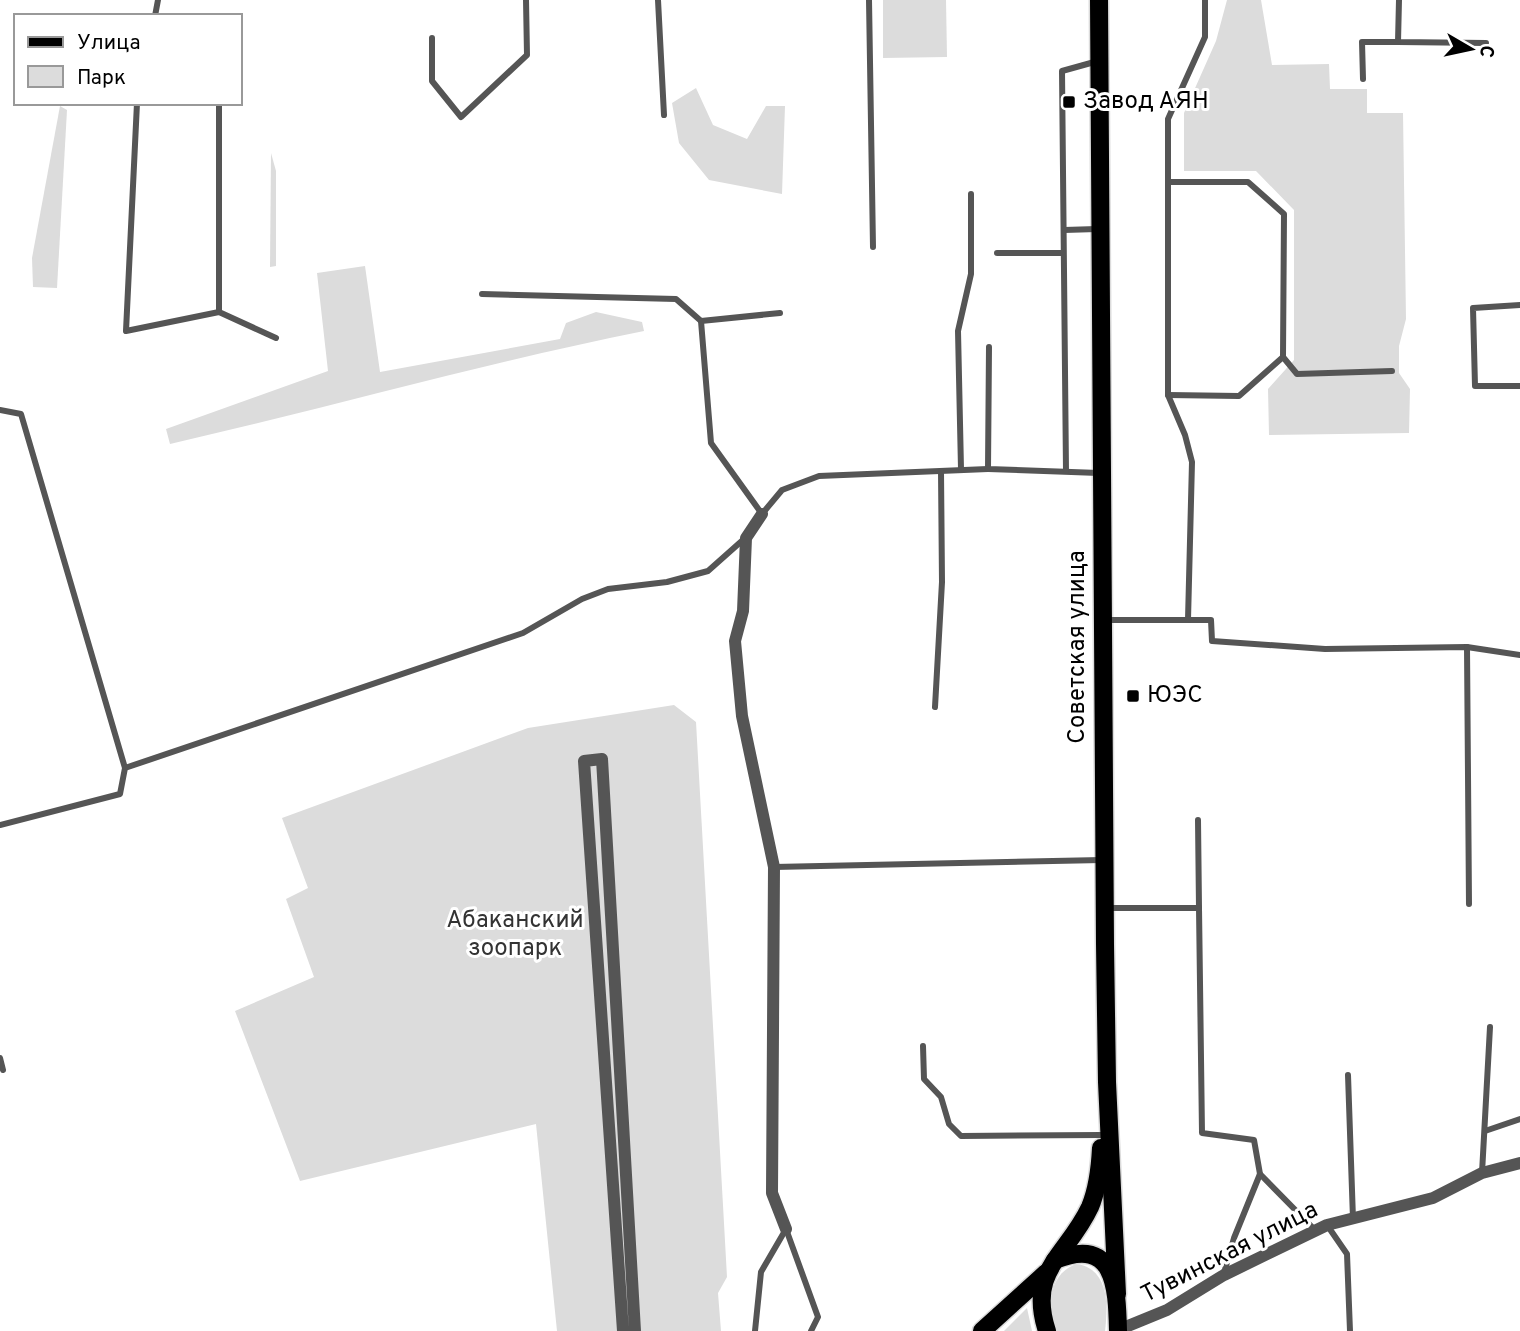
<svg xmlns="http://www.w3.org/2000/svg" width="1520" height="1331" font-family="Overpass,sans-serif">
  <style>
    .green { fill: #dcdcdc }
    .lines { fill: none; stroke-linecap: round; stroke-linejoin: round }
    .primary-casing { stroke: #dbdbdb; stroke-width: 21 }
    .lane { stroke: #555; stroke-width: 6 }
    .street { stroke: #555; stroke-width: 12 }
    .primary { stroke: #000; stroke-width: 18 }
    .poi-dot { fill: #000; stroke: #fff; stroke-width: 2.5 }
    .labels { text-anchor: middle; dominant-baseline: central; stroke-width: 6; stroke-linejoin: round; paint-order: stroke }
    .poi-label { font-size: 24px; fill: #000; stroke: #fff; text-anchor: start }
    .street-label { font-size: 24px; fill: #000; stroke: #fff }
    .park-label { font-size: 24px; fill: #333; stroke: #fff }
  </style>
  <rect width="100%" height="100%" fill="#fff"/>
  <!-- green -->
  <g class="green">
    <path d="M883 0H946L947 57 883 58Z"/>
    <path d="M1227 0H1261L1272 65 1329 64 1330 89H1367V113H1403L1406 319 1399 346V373L1410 389 1409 433 1269 435 1268 389 1294 360V210L1256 171H1184V113L1216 41Z"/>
    <path d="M696 88 713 125 747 139 766 106H785L782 194 709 180 679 143 672 103Z"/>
    <path d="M60 106 67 110 57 288 33 287 32 258Z"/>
    <path d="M271 153 276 171V266L270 267Z"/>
    <path d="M365 266 380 372 560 339 566 323 596 312 642 322 644 331C484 363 328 408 170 444L166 429 328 371 317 273Z"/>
    <path d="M674 705 696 722 727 1277 718 1293 721 1331H557L536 1124 300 1181 235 1011 314 977 286 899 308 888 282 818 528 728Z"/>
    <path d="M1076 1264C1109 1268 1108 1305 1105 1331H1056L1055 1329C1048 1305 1048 1275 1076 1264Z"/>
    <path d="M1027 1308 1032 1331H1004Z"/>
  </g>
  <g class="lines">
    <!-- primary casing -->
    <g class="primary-casing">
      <g id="primary">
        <path d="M1099 0 1105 944 1107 1082 1117 1294"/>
        <path d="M1055 1260C1115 1236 1117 1286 1118 1331"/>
        <path d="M982 1331 1046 1273"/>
        <path d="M1047 1331C1027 1270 1067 1256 1090 1207 1098 1188 1100 1168 1101 1148"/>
      </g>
    </g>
    <!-- lane -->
    <g class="lane">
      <path d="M658 0 664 115"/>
      <path d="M869 0 873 247"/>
      <path d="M1399 0 1398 42 1486 43"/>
      <path d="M155 16 158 0"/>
      <path d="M432 38V81L461 117 527 55 526 0"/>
      <path d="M1363 79 1362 42H1398"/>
      <path d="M137 103 126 331 219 312V103"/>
      <path d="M1064 230 1097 229"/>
      <path d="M997 253H1063"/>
      <path d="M482 294 676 299 701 321"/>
      <path d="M1520 305 1473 308 1475 386H1520"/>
      <path d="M219 312 276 338"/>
      <path d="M780 313 701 321 711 443 762 514 782 490 819 476 988 469"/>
      <path d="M989 347 988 469 1099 473"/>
      <path d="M1283 357 1297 374 1392 371"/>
      <path d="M1168 395 1239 396 1283 357 1284 214 1248 182H1168"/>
      <path d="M0 410 21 414 125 768"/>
      <path d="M961 469 958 331 971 274V194"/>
      <path d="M1066 471 1062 71 1098 61"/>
      <path d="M1105 620H1211L1212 641 1325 649 1467 647 1469 904"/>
      <path d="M1188 620 1192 462 1185 435 1168 395V119L1205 37V0"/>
      <path d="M1467 647 1520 655"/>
      <path d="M935 707 942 582 941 471"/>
      <path d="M1198 820 1199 908"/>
      <path d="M0 825 120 794 125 768 523 633 582 599 608 589 667 582 708 571 744 539"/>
      <path d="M774 867 1102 860"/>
      <path d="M1107 908H1199L1202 1133 1254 1140 1260 1174 1234 1238 1224 1273"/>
      <path d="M923 1046 924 1079 941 1097 949 1124 961 1136 1102 1135"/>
      <path d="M0 1058 3 1070"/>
      <path d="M1348 1075 1353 1219"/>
      <path d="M1485 1131 1520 1119"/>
      <path d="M1482 1173 1490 1027"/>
      <path d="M1260 1174 1315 1230"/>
      <path d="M1327 1225 1347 1254 1350 1331"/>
      <path d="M786 1229 818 1317 811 1331"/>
      <path d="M755 1331 761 1272 786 1229"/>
    </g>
    <!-- street -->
    <g class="street">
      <path d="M762 514 746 538 743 611 735 641 742 716 774 867 772 1193 786 1229"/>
      <path d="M1118 1330 1167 1310 1224 1275 1327 1225 1433 1198 1482 1173 1520 1163"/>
      <path d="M623 1331 584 761 602 759 635 1331"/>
    </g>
    <!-- primary -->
    <use href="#primary" class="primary"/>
  </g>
  <!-- markers -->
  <g class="poi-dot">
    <rect x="1062" y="95" width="14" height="14" rx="3.5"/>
    <rect x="1126" y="689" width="14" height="14" rx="3.5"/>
  </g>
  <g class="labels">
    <!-- poi labels -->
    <g class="poi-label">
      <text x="1083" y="102">Завод АЯН</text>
      <text x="1147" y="696">ЮЭС</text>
    </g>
    <!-- street labels -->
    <g class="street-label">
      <text transform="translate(1078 647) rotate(-90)">Советская улица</text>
      <text transform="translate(1230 1253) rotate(-27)">Тувинская улица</text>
    </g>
    <!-- park labels -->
    <g class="park-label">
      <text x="515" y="921">Абаканский<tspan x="515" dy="28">зоопарк</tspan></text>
    </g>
  </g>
  <!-- legend -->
  <rect x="14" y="14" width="228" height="91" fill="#ffffff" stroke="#999999" stroke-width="2"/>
  <rect x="28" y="37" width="35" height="10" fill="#000000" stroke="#999999" stroke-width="2"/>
  <text x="77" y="49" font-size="21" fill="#000000">Улица</text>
  <rect x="28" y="66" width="35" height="21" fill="#dcdcdc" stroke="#999999" stroke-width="2"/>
  <text x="77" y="84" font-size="21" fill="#000000">Парк</text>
  <!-- north arrow -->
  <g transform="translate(1471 49) rotate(99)" stroke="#ffffff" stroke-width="5" paint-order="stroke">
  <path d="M0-5L12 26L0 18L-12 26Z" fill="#000000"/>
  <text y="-10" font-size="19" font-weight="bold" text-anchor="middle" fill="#000000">С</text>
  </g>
</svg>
